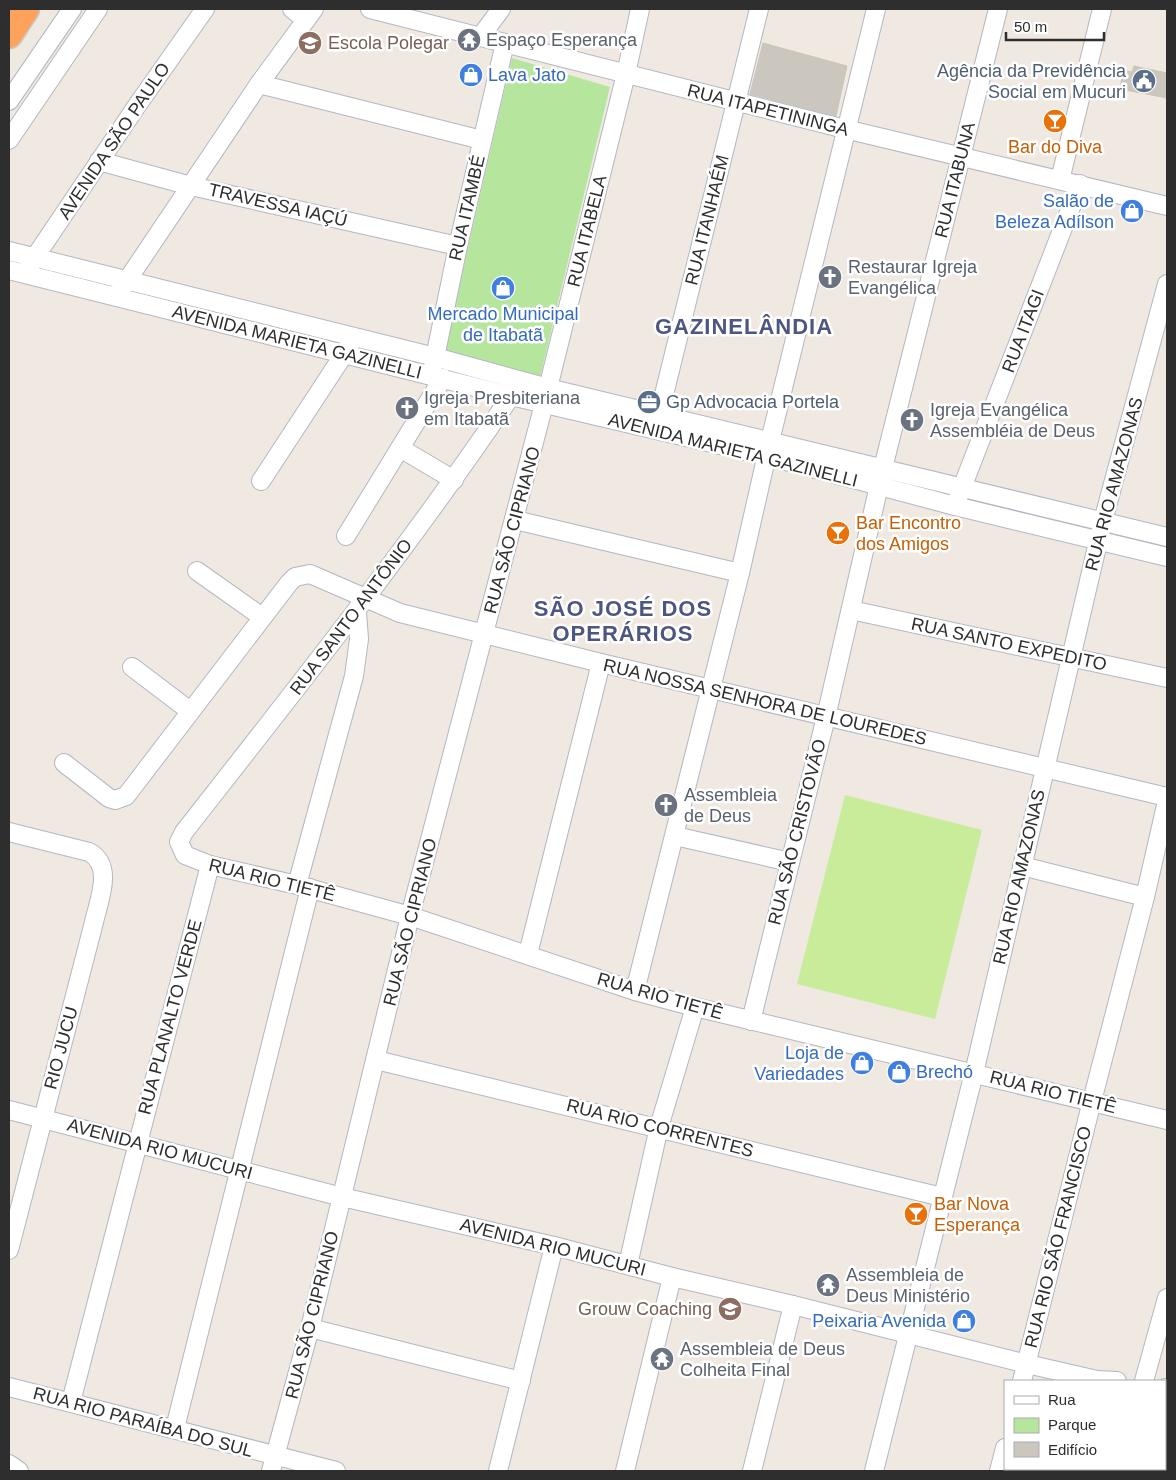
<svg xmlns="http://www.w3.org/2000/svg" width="1176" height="1480" font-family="Arial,sans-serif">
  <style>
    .green { fill: #b6e59e }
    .pitch { fill: #c9ec9a }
    .building { fill: #cbc7bf; stroke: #cbc5ba }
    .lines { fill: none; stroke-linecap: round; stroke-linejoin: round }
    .minor-casing { stroke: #b4b7c1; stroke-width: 20 }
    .highway-casing { stroke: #c9c9c9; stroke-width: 29 }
    .minor { stroke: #fff; stroke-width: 18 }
    .highway { stroke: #ffa35c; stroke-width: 26 }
    .labels { text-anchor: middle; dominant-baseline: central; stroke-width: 5; stroke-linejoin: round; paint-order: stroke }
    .worship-label { font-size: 18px; fill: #5b616d; stroke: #fff; text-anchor: start }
    .education-label { font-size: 18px; fill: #785e54; stroke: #fff; text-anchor: start }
    .service-label { font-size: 18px; fill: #4e5e75; stroke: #fff; text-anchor: end }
    .shop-label { font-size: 18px; fill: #366cbe; stroke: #fff; text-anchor: end }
    .street-label { font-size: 18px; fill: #2e2e2e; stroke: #fff }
    .food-label { font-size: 18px; fill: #c56008; stroke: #fff; text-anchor: start }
    .district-label { font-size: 22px; font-weight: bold; letter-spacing: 1px; fill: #4d5680; stroke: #fff }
  </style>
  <rect width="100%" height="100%" fill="#efe9e1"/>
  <!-- green -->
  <path class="green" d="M512 58 610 87 540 377 444 351Z"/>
  <!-- pitch -->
  <path class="pitch" d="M845 795 982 830 935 1019 797 984Z"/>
  <!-- building -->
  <g class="building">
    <path d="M763 43 847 66 836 116 750 94Z"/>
    <path d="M1134 66 1167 73V98L1120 89 1123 70 1132 72Z"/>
  </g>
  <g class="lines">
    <!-- minor casing -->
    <g class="minor-casing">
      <g id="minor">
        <path d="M292 9 306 20"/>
        <path d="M370 9 845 129 1167 206"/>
        <path d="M481 36 501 9"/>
        <path d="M259 84 482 140"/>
        <path d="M9 101 72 9"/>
        <path d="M9 140 98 9"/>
        <path d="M99 161 191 186 458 246"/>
        <path d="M1060 180 1102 9"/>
        <path d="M9 251 435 357 548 388 1167 537"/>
        <path d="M29 266 136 107 205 9"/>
        <path d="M9 270 511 396 767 456 955 506 1167 557"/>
        <path d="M120 291 259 84 314 9"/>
        <path d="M433 367 458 246 505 43"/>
        <path d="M511 396C409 547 296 689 184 832L179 842 185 855 210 865 297 885 410 916 635 991 695 1007 1167 1120"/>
        <path d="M657 423 759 9"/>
        <path d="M400 448 454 480"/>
        <path d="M261 481 350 345"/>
        <path d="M958 498 1080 184"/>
        <path d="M515 520 740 573"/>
        <path d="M346 536 443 378"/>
        <path d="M197 571 262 617"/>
        <path d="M851 610 1167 678"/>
        <path d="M132 667 190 711"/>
        <path d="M64 763 109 798 115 800 126 796 289 583 295 577 310 574 400 613 601 663 1167 797"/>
        <path d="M9 832 89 852C115 866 98 902 93 926L9 1250"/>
        <path d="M675 836 790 862"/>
        <path d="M1022 866 1145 897"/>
        <path d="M297 885 354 676 359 639 357 612"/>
        <path d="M528 954 601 663"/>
        <path d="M635 991 740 573 770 441 876 9"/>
        <path d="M751 1021 826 717 883 468 998 9"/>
        <path d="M376 1060 942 1197"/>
        <path d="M9 1110 342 1197 554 1246 672 1277 793 1305 1027 1364 1097 1380"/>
        <path d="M628 1265 659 1127 695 1007"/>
        <path d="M310 1328 521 1381"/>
        <path d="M1022 1381 1092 1101 1145 897 1167 801"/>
        <path d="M1100 1381 1097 1380 1117 1381"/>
        <path d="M1144 1381 1167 1298"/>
        <path d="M9 1387 336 1471"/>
        <path d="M1165 1388H1167"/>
        <path d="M71 1402 210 865"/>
        <path d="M1165 1405 1167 1406"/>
        <path d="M175 1428 310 888"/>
        <path d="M9 1464 19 1471"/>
        <path d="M271 1471 310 1328 410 916 544 404 626 74 640 9"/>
        <path d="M498 1471 554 1246"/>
        <path d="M625 1471 672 1277"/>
        <path d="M752 1471 793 1305"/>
        <path d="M874 1471 974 1073 1103 521 1167 284"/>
        <path d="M999 1471 1005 1448"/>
        <path d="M1121 1471 1122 1469"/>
      </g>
    </g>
    <!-- highway casing -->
    <g class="highway-casing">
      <path id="highway" d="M9 35 26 9"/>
    </g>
    <!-- minor -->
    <use href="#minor" class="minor"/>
    <!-- highway -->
    <use href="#highway" class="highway"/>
  </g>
  <!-- icons -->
  <defs>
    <g id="temple-disc" transform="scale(1.25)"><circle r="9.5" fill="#6b7280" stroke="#fff"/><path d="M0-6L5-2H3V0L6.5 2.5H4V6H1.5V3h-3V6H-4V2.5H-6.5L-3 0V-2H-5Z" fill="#fff"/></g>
    <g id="school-disc" transform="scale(1.25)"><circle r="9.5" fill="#8d6e63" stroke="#fff"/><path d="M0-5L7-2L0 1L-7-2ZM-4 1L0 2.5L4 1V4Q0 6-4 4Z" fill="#fff"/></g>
    <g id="shop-disc" transform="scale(1.25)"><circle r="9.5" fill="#3f7fe0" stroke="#fff"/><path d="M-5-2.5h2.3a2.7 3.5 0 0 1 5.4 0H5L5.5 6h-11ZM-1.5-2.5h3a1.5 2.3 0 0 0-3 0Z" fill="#fff"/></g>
    <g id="civic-disc" transform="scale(1.25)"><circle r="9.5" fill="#5c6f8a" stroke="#fff"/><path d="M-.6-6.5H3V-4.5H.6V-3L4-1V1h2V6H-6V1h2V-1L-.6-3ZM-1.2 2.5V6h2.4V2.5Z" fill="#fff"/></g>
    <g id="bar-disc" transform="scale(1.25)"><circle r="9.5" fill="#e8710a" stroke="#fff"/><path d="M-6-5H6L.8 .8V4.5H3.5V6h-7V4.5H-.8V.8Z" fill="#fff"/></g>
    <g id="church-disc" transform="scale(1.25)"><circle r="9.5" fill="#6b7280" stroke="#fff"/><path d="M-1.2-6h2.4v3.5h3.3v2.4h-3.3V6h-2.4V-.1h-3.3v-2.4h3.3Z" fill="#fff"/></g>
    <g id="office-disc" transform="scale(1.25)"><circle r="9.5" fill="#5c6f8a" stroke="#fff"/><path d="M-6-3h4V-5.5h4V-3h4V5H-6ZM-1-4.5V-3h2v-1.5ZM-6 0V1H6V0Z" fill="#fff"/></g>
  </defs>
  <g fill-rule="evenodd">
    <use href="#temple-disc" x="469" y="40"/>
    <use href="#school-disc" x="310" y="43"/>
    <use href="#shop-disc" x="471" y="75"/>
    <use href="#civic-disc" x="1144" y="81"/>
    <use href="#bar-disc" x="1055" y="121"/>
    <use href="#shop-disc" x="1132" y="211"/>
    <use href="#church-disc" x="830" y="277"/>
    <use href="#shop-disc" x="503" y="288"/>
    <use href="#office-disc" x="649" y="402"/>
    <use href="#church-disc" x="407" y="408"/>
    <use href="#church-disc" x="912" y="420"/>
    <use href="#bar-disc" x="838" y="533"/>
    <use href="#church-disc" x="666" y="805"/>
    <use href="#shop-disc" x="862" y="1063"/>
    <use href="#shop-disc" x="899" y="1072"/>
    <use href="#bar-disc" x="916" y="1214"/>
    <use href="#temple-disc" x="828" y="1285"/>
    <use href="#school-disc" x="730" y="1309"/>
    <use href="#shop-disc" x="964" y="1321"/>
    <use href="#temple-disc" x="662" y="1359"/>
  </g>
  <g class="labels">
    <!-- worship labels -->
    <g class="worship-label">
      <text x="486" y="40">Espaço Esperança</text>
      <text x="848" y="267">Restaurar Igreja<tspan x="848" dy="21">Evangélica</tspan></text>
      <text x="424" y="398">Igreja Presbiteriana<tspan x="424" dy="21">em Itabatã</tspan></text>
      <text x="930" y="410">Igreja Evangélica<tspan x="930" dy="21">Assembléia de Deus</tspan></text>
      <text x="684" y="795">Assembleia<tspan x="684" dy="21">de Deus</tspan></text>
      <text x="846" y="1275">Assembleia de<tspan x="846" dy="21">Deus Ministério</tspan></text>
      <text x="680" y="1349">Assembleia de Deus<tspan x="680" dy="21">Colheita Final</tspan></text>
    </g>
    <!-- education labels -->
    <g class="education-label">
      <text x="328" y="43">Escola Polegar</text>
      <text x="712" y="1309" text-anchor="end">Grouw Coaching</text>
    </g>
    <!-- service labels -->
    <g class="service-label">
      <text x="1126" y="71">Agência da Previdência<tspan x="1126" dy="21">Social em Mucuri</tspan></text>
      <text x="666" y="402" text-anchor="start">Gp Advocacia Portela</text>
    </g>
    <!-- shop labels -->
    <g class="shop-label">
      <text x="488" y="75" text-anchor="start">Lava Jato</text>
      <text x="1114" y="201">Salão de<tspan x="1114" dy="21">Beleza Adílson</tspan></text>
      <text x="503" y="314" text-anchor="middle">Mercado Municipal<tspan x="503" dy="21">de Itabatã</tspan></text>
      <text x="844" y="1053">Loja de<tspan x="844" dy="21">Variedades</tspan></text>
      <text x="916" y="1072" text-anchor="start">Brechó</text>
      <text x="946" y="1321">Peixaria Avenida</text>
    </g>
    <!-- street labels -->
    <g class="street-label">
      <text transform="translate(768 110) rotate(14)">RUA ITAPETININGA</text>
      <text transform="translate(114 141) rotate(-56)">AVENIDA SÃO PAULO</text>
      <text transform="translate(955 180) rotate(-76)">RUA ITABUNA</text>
      <text transform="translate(278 205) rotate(13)">TRAVESSA IAÇÚ</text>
      <text transform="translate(467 208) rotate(-77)">RUA ITAMBÉ</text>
      <text transform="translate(707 220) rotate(-76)">RUA ITANHAÉM</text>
      <text transform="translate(587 231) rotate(-76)">RUA ITABELA</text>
      <text transform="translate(1023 331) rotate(-69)">RUA ITAGI</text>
      <text transform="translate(297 342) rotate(14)">AVENIDA MARIETA GAZINELLI</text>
      <text transform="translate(733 450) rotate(14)">AVENIDA MARIETA GAZINELLI</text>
      <text transform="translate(1114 484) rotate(-75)">RUA RIO AMAZONAS</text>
      <text transform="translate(512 530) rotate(-75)">RUA SÃO CIPRIANO</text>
      <text transform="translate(351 617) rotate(-53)">RUA SANTO ANTÔNIO</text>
      <text transform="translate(1009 644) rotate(12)">RUA SANTO EXPEDITO</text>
      <text transform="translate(765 702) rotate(13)">RUA NOSSA SENHORA DE LOUREDES</text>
      <text transform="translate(797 832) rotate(-76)">RUA SÃO CRISTOVÃO</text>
      <text transform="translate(1019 877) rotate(-77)">RUA RIO AMAZONAS</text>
      <text transform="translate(272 880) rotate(14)">RUA RIO TIETÊ</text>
      <text transform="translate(410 922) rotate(-76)">RUA SÃO CIPRIANO</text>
      <text transform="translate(660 996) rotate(16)">RUA RIO TIETÊ</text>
      <text transform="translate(170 1017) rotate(-75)">RUA PLANALTO VERDE</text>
      <text transform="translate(61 1048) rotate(-75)">RIO JUCU</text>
      <text transform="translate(1053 1092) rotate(14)">RUA RIO TIETÊ</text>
      <text transform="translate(660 1128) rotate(14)">RUA RIO CORRENTES</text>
      <text transform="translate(160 1149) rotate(15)">AVENIDA RIO MUCURI</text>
      <text transform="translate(1058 1237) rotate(-76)">RUA RIO SÃO FRANCISCO</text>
      <text transform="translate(553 1247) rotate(14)">AVENIDA RIO MUCURI</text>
      <text transform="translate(312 1315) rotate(-76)">RUA SÃO CIPRIANO</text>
      <text transform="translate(143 1422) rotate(15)">RUA RIO PARAÍBA DO SUL</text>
    </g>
    <!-- food labels -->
    <g class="food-label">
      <text x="1055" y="147" text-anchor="middle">Bar do Diva</text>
      <text x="856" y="523">Bar Encontro<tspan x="856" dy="21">dos Amigos</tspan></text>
      <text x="934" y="1204">Bar Nova<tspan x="934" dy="21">Esperança</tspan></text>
    </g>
    <!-- district labels -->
    <g class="district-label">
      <text x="744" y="326">GAZINELÂNDIA</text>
      <text x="623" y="608">SÃO JOSÉ DOS<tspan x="623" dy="25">OPERÁRIOS</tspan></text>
    </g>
  </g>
  <!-- border -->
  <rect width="1176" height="1480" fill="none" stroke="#2e2e2e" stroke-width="20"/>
  <!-- legend -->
  <rect x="1004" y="1380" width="162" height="90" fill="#ffffff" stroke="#ababab"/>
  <rect x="1014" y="1396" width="25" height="8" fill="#ffffff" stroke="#ababab"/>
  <text x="1048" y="1405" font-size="15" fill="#2e2e2e">Rua</text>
  <rect x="1014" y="1418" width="25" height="15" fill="#b6e59e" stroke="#ababab"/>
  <text x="1048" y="1430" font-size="15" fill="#2e2e2e">Parque</text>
  <rect x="1014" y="1442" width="25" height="15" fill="#cbc7bf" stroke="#ababab"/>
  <text x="1048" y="1455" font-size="15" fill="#2e2e2e">Edifício</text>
  <!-- scale -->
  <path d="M1006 32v8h98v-8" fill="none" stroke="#2e2e2e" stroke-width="2.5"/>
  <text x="1014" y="32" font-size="15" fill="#2e2e2e" stroke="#ffffff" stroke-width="4" paint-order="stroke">50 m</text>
</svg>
